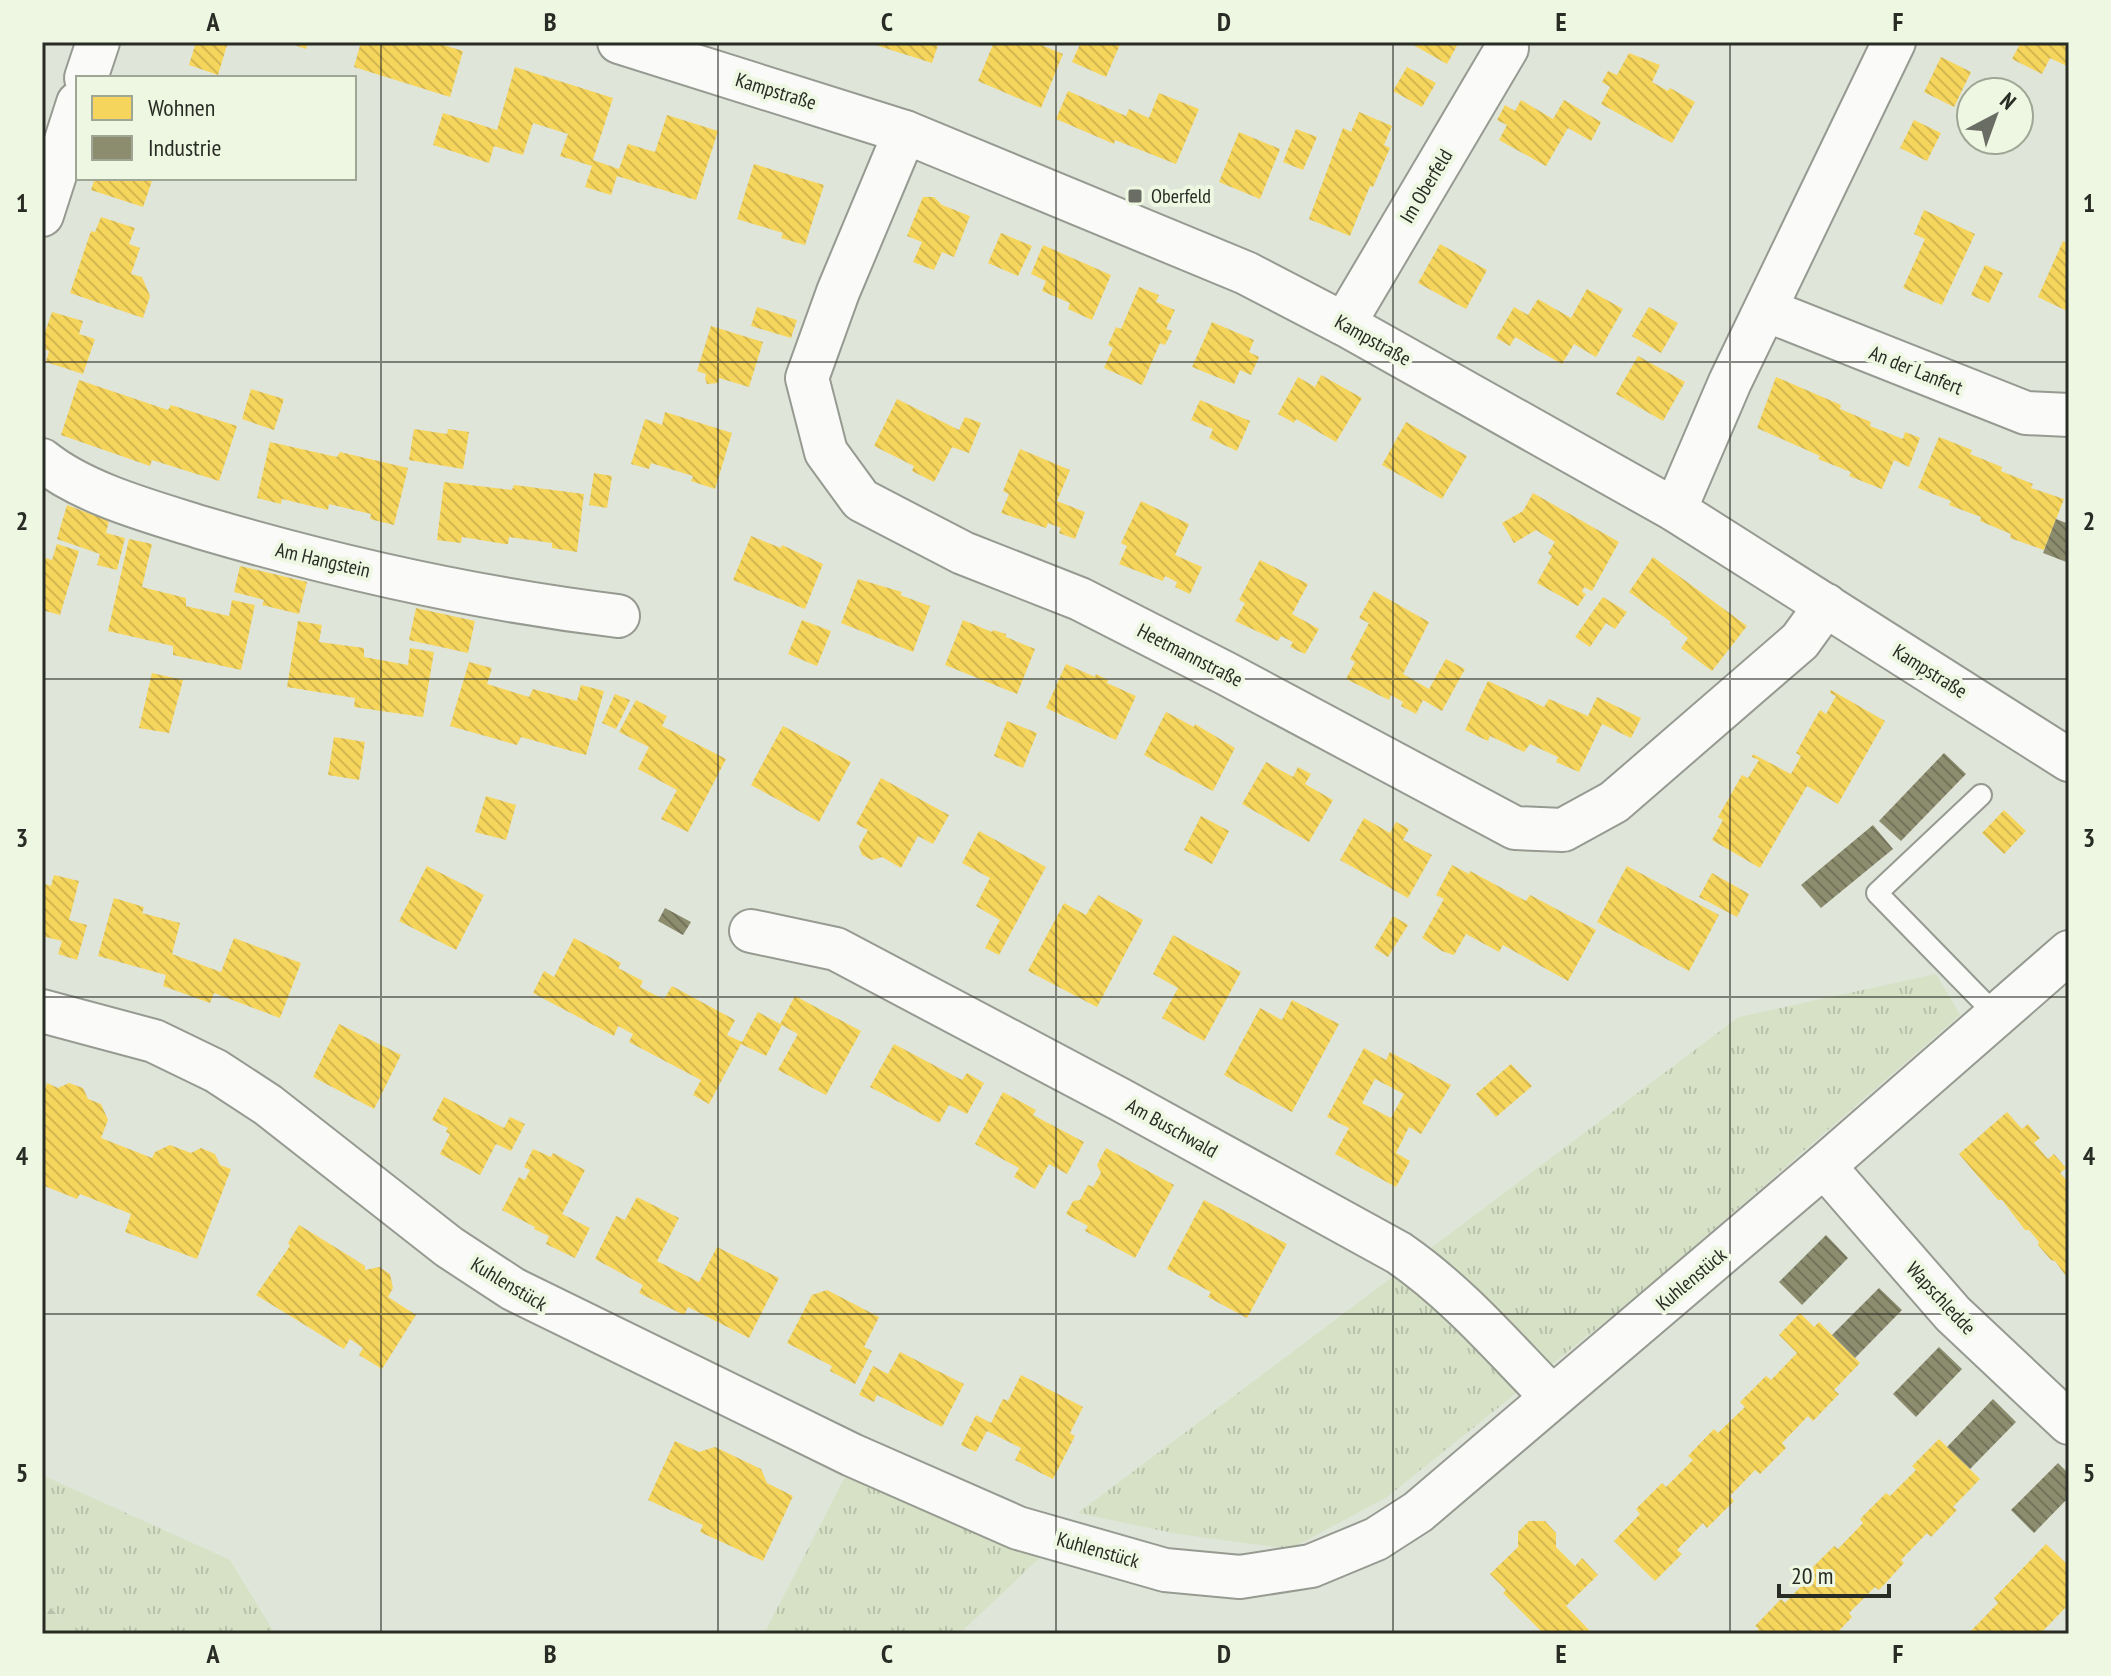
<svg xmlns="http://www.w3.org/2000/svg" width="2111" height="1676" font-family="'PT Sans Narrow',sans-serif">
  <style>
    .grass { fill: url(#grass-tufts) }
    .forest { fill: url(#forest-firs) }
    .homes { fill: url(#homes-back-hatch); fill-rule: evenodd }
    .industry { fill: url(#industry-back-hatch) }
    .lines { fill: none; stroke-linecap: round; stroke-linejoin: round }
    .lane-casing { stroke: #969a91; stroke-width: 24 }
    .street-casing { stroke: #969a91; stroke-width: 46 }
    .lane { stroke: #fafbf9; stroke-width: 20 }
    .street { stroke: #fafbf9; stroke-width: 42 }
    .grid { fill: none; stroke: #292c24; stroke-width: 2; stroke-opacity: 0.55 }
    .poi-dot { fill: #696d63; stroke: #eef7e1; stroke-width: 3 }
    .labels { text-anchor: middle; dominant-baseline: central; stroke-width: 8; stroke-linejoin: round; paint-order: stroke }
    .street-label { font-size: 20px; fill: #292c24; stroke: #eef7e1 }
    .poi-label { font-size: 20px; fill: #292c24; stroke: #eef7e1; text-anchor: start }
    .neatline { fill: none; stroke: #292c24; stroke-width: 3 }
    .grid-label { font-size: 26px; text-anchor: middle; font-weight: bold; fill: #292c24 }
  </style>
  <defs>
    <pattern id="grass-tufts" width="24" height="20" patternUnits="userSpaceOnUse" patternTransform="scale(2)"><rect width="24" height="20" fill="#d6e1c5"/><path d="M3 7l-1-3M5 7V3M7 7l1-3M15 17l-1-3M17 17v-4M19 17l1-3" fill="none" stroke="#b8c1a9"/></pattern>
    <pattern id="forest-firs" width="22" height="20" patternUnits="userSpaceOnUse" patternTransform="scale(2)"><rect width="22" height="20" fill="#d6e1c5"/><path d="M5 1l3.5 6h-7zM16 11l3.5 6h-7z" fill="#b8c1a9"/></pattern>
    <pattern id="homes-back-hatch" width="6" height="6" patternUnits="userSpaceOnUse" patternTransform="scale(2)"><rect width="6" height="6" fill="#f6d55c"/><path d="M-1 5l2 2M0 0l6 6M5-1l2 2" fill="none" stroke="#d3b750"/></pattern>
    <pattern id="industry-back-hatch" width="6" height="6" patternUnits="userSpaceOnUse" patternTransform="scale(2)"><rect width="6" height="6" fill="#8c8c6e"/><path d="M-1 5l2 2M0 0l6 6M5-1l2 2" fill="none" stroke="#72735a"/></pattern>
  </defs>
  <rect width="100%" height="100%" fill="#e0e5d9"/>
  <!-- grass -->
  <g class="grass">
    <path d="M1936 974 1960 1015 1637 1296 1387 1497 1290 1549 1178 1534 1078 1513 1739 1017Z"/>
    <path d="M847 1473 1046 1552 959 1634H764Z"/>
    <path d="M42 1475 230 1560 275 1634H74L51 1607 42 1602Z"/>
  </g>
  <!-- forest -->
  <path class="forest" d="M42 1602 50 1607 74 1634H42Z"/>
  <!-- homes -->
  <g class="homes">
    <path d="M196 42H228L218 75 189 65Z"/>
    <path d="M286 42H308L306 49Z"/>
    <path d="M361 42H433L463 51 450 97 354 67Z"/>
    <path d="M866 42H939L932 63Z"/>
    <path d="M994 42H1034L1063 54 1041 108 978 81Z"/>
    <path d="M1081 42H1121L1106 77 1072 62Z"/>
    <path d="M1408 42H1459L1447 64Z"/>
    <path d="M2021 42H2069V67L2050 58 2042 74 2012 59Z"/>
    <path d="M1629 53 1660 65 1652 82 1668 91 1670 88 1695 102 1672 143 1601 104 1610 87 1602 82 1608 71 1617 75Z"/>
    <path d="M1941 57 1971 72 1954 107 1924 92Z"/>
    <path d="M515 67 613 98 593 160 619 169 628 144 655 152 667 115 718 131 696 200 617 176 611 195 585 187 592 166 560 156 568 134 533 123 523 155 494 146 489 163 433 145 443 113 497 130Z"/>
    <path d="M1407 67 1436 83 1422 107 1393 91Z"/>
    <path d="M1068 91 1126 116 1129 109 1149 118 1159 93 1199 109 1176 164 1115 140 1114 144 1056 119Z"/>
    <path d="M1521 100 1553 119 1564 100 1601 122 1591 141 1568 128 1546 166 1499 140 1507 125 1497 120 1505 105 1515 111Z"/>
    <path d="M1359 112 1392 126 1384 145 1390 148 1373 187 1370 186 1350 236 1309 219 1343 128 1351 132Z"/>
    <path d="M1914 120 1941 133 1927 161 1900 148Z"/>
    <path d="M1296 129 1317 137 1303 170 1283 162Z"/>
    <path d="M1239 132 1280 149 1260 199 1219 182Z"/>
    <path d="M754 164 824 185 805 245 781 238 783 233 737 219Z"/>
    <path d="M95 178H153L143 207 91 190Z"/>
    <path d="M923 197H934L942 205 970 216 954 257 942 252 934 270 913 262 922 242 907 236Z"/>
    <path d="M1924 210 1975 234 1942 305 1903 288 1925 239 1914 234Z"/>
    <path d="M101 217 135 228 129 244 140 248 131 274 142 277 150 296 143 318 70 293 91 231 95 232Z"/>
    <path d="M1001 233 1032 246 1018 276 988 263Z"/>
    <path d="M2063 241 2069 244V312L2038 297Z"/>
    <path d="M1440 244 1487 270 1466 309 1418 283Z"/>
    <path d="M1043 245 1111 275 1092 320 1068 309 1070 303 1042 291 1046 281 1031 274Z"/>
    <path d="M1985 265 2003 273 1989 303 1971 295Z"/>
    <path d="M1139 287 1159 295 1156 302 1175 310 1166 329 1172 331 1165 345 1160 343 1142 385 1104 368 1113 348 1108 345 1116 327 1121 329Z"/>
    <path d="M1587 289 1623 309 1596 357 1574 344 1562 364 1515 337 1510 346 1496 338 1514 307 1528 315 1538 299 1571 318Z"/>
    <path d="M757 307 797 320 791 338 751 326Z"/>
    <path d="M1649 307 1678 323 1661 353 1632 336Z"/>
    <path d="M52 312 83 321 79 334 95 339 83 374 46 362 49 351 42 348V341Z"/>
    <path d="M1212 322 1254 340 1249 352 1259 357 1251 375 1240 370 1234 384 1192 367Z"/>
    <path d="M711 326 763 342 749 387 719 378 718 383 707 384 705 379 706 374 697 371Z"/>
    <path d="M1638 356 1685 382 1663 421 1616 394Z"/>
    <path d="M1321 375 1362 398 1336 442 1296 419 1294 423 1278 414 1298 377 1315 387Z"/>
    <path d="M1776 377 1841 405 1840 409 1871 422 1870 426 1903 439 1905 432 1920 438 1909 467 1894 460 1882 489 1849 476 1851 472 1818 459 1820 456 1757 428Z"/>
    <path d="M79 380 168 410 171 405 237 426 219 481 152 460 150 466 61 435Z"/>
    <path d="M251 389 284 399 274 430 242 419Z"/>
    <path d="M897 399 959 430 965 417 981 423 969 453 952 447 934 482 912 471 914 466 874 446Z"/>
    <path d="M1200 400 1250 421 1237 451 1209 438 1213 429 1191 420Z"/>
    <path d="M665 412 732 433 715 489 691 481 693 476 651 463 649 469 631 464 645 419 662 425Z"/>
    <path d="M1406 422 1467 456 1442 499 1382 465Z"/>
    <path d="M414 429 447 434 448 429 469 432 463 469 409 460Z"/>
    <path d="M1939 437 1972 450 1970 454 2002 467 2001 471 2033 484 2031 488 2064 499 2044 550 2010 538 2011 534 1980 521 1981 517 1949 505 1951 501 1918 488Z"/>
    <path d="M270 442 337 457 340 452 408 468 394 525 370 519 371 514 329 504 328 510 282 499 281 504 257 498Z"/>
    <path d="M1020 449 1070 470 1057 501 1085 512 1075 539 1059 533 1061 528 1048 523 1046 528 1001 513 1009 494 1003 491Z"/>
    <path d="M594 473 612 476 607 508 589 505Z"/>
    <path d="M444 482 512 490 514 485 584 494 577 552 552 548V543L509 537 508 544H505L462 537 461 543 437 540Z"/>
    <path d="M1533 493 1619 542 1592 591 1584 587 1582 592 1586 594 1578 606 1537 583 1552 556 1548 553 1555 542 1536 530 1514 543 1502 523 1523 511Z"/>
    <path d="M1141 501 1189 524 1175 555 1202 567 1190 594 1175 587 1177 582 1165 576 1163 581 1119 564 1127 546 1121 543Z"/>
    <path d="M67 505 109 521 106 533 125 538 117 570 97 565 100 554 57 539Z"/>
    <path d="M751 536 781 548 782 545 823 564 805 609 733 580Z"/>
    <path d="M129 539 152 544 142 587 186 598V606L229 616 232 600 255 605 241 670 173 655V646L108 631Z"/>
    <path d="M57 544 79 551 60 615 42 610V557L52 560Z"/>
    <path d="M1653 557 1747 626 1712 671 1681 648 1688 638 1670 624 1671 622 1629 592Z"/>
    <path d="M1260 560 1308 584 1292 614 1319 629 1305 654 1290 647 1293 642 1281 636 1278 641 1235 621 1245 603 1239 600Z"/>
    <path d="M240 566 307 582 299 614 262 605 264 600 234 592Z"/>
    <path d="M858 579 902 592 900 595 930 606 913 652 841 623Z"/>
    <path d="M1374 591 1429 622 1403 674 1429 689 1446 659 1465 669 1442 711 1423 700 1416 714 1401 706 1403 702 1391 695 1389 700 1346 679 1355 662 1350 659 1369 623 1359 618Z"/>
    <path d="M1603 597 1627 612 1615 629 1606 623 1590 647 1575 637Z"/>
    <path d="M416 608 475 621 468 653 409 640Z"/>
    <path d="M802 620 831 631 817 666 788 654Z"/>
    <path d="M963 620 992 632 993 630 1006 634V637L1035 649 1017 694 945 665Z"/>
    <path d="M298 621 322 625 319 642 364 648V657L408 665 410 648 434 652 423 717 354 707 355 698 287 687Z"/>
    <path d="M469 662 492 668 487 684 529 697 533 689 577 701 581 685 604 691 586 755 521 737 517 745 450 726Z"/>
    <path d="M1066 664 1095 677 1096 674 1108 680 1107 683 1136 696 1116 740 1046 708Z"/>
    <path d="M152 673 183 680 169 733 139 728Z"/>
    <path d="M1488 681 1544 707 1549 699 1588 716 1597 697 1641 718 1631 738 1602 724 1579 772 1556 762 1558 757 1530 744 1524 752 1490 736 1488 741 1465 730Z"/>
    <path d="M1831 690 1885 721 1838 804 1807 786 1760 868 1712 840 1723 820 1718 817 1742 775 1748 778 1759 760 1752 757 1753 754 1791 774 1801 756 1796 753 1820 710 1826 714 1836 696 1830 693Z"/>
    <path d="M615 694 630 700 616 729 602 723Z"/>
    <path d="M636 700 667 716 662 726 726 759 688 832 661 819 677 790 638 769 649 747 619 732Z"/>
    <path d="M1166 712 1194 727 1195 724 1235 748 1213 791 1144 755Z"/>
    <path d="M1007 721 1037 733 1023 768 994 756Z"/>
    <path d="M783 726 851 762 819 822 751 785Z"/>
    <path d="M334 737 365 742 359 780 328 775Z"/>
    <path d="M1266 762 1293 777 1298 767 1311 774 1305 784 1333 800 1309 842 1242 804Z"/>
    <path d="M881 778 949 815 933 844 918 836 901 868 882 857 872 860 862 855 859 846 868 830 856 824Z"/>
    <path d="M486 796 516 805 506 840 475 832Z"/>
    <path d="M2004 810 2026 831 2004 854 1982 833Z"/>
    <path d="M1201 816 1229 831 1212 864 1184 850Z"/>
    <path d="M1364 818 1390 833 1396 822 1409 829 1403 840 1432 855 1408 898 1340 860Z"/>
    <path d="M979 831 1046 867 999 955 985 948 1000 920 976 906 990 878 962 863Z"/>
    <path d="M1452 865 1469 874 1470 871 1526 901 1530 895 1596 930 1568 981 1503 945 1499 952 1466 934 1454 955 1442 951 1422 938 1444 899 1436 895Z"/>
    <path d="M427 866 484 895 456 950 399 921Z"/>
    <path d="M1627 866 1719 915 1689 971 1597 922Z"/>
    <path d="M1712 873 1749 894 1737 917 1699 897Z"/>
    <path d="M54 875 79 881 69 920 87 925 77 960 58 954 62 941 42 936V883L51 886Z"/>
    <path d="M1098 895 1143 920 1097 1007 1028 971 1064 903 1086 915Z"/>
    <path d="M114 898 144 907 142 913 180 923 172 954 221 972 234 938 301 963 280 1018 214 993 210 1003 163 986 166 975 98 956Z"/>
    <path d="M1393 916 1408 925 1388 957 1374 948Z"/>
    <path d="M1173 935 1241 972 1204 1041 1162 1018 1178 988 1153 974Z"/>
    <path d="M574 938 621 963 618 968 643 981 640 987 655 995 664 999 672 986 735 1020 727 1035 742 1042 758 1012 782 1025 766 1056 741 1044 709 1104 693 1095 701 1080 629 1042 633 1034 618 1026 614 1036 533 993 544 971 554 977Z"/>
    <path d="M795 996 861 1031 826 1095 778 1070 798 1034 780 1024Z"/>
    <path d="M1292 1000 1339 1024 1292 1112 1224 1075 1260 1008 1282 1020Z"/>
    <path d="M339 1024 401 1055 374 1109 313 1077Z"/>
    <path d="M894 1044 962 1080 967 1073 984 1083 967 1114 949 1105 939 1123 870 1087Z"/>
    <path d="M1364 1048 1386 1060 1390 1052 1451 1085 1421 1134 1409 1127 1396 1153 1410 1161 1396 1187 1335 1154 1349 1128 1327 1117ZM1375 1079 1404 1094 1391 1118 1362 1103Z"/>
    <path d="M1511 1064 1532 1086 1496 1117 1476 1094Z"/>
    <path d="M47 1083 58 1088 69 1083 83 1088 88 1099 101 1104 108 1120 101 1138 152 1158 155 1152 170 1145 191 1153 201 1148 215 1154 220 1165 231 1169 197 1259 125 1232 131 1214 80 1194 77 1199 42 1185V1096Z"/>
    <path d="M1003 1092 1036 1110 1033 1115 1084 1142 1067 1174 1049 1164 1035 1189 1014 1177 1019 1168 975 1144Z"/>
    <path d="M444 1097 504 1128 510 1117 525 1124 511 1151 496 1144 480 1175 440 1154 450 1134 446 1132 448 1128 432 1120Z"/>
    <path d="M2007 1112 2022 1129 2028 1124 2040 1138 2034 1143 2048 1159 2054 1154 2066 1168 2060 1173 2069 1183V1280L2055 1261 2051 1260 2038 1245 2039 1242 2029 1230H2025L2002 1200H1998L1959 1154Z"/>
    <path d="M1106 1148 1174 1185 1135 1258 1085 1231 1088 1226 1066 1214 1073 1201 1080 1200 1088 1185 1093 1187 1101 1173 1097 1165Z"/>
    <path d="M533 1149 551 1157 553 1153 585 1170 562 1214 590 1228 575 1258 546 1244 549 1236 534 1229 535 1227 502 1210 519 1177 525 1180 530 1170 524 1167Z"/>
    <path d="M637 1197 679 1218 657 1261 699 1282 717 1247 779 1278 749 1338 688 1307 684 1315 639 1293 643 1285 595 1259 616 1216 625 1220Z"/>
    <path d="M1204 1200 1287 1244 1247 1318 1208 1297 1211 1292 1167 1269Z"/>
    <path d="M299 1225 351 1257 365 1266V1270L379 1267 390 1274 393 1288 388 1297 416 1315 382 1369 359 1355 363 1348 350 1339 344 1349 256 1295 290 1246 288 1243Z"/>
    <path d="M827 1290 879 1317 864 1347 872 1351 855 1384 830 1371 832 1366 787 1343 812 1295Z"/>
    <path d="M1800 1313 1814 1327 1819 1322 1860 1363 1834 1390 1839 1394 1813 1421 1808 1416 1782 1443 1786 1448 1760 1474 1755 1470 1730 1496 1734 1501 1707 1528 1703 1523 1677 1550 1682 1554 1655 1581 1614 1541 1640 1514 1636 1509 1662 1483 1666 1487 1693 1460 1688 1456 1714 1429 1718 1433 1745 1407 1740 1402 1766 1376 1771 1380 1797 1353 1779 1335Z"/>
    <path d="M900 1352 964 1384 942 1427 877 1395 874 1402 859 1395 873 1366 888 1374Z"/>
    <path d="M1021 1375 1083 1407 1070 1433 1075 1436 1053 1479 1015 1460 1021 1448 987 1431 976 1452 961 1445 976 1415 991 1423 1003 1399 1008 1401Z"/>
    <path d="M1939 1439 1980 1479 1953 1507 1957 1510 1931 1537 1927 1533 1901 1560 1904 1563 1879 1590 1875 1587 1849 1613 1852 1617 1836 1634H1754L1759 1629 1755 1626 1781 1599 1785 1603 1811 1576 1807 1573 1834 1546 1838 1549 1863 1523 1860 1519 1886 1493 1890 1496 1916 1470 1912 1466Z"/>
    <path d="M675 1441 699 1452 715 1447 761 1469 767 1483 793 1496 763 1561 700 1532 703 1525 648 1500Z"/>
    <path d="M1529 1521H1545L1556 1533V1547L1575 1566 1582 1558 1598 1575 1566 1606 1593 1634H1544L1503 1593 1506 1590 1490 1574 1518 1547V1532Z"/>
    <path d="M2046 1544 2069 1566V1604L2040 1634H1968L1998 1603 1994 1598Z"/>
  </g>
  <!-- industry -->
  <g class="industry">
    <path d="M2056 519 2069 524V563L2043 553Z"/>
    <path d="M1944 753 1966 774 1901 841 1879 821Z"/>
    <path d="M1873 825 1893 849 1821 908 1801 885Z"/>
    <path d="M665 908 691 922 683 935 658 921Z"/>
    <path d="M1826 1235 1848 1258 1802 1305 1779 1282Z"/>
    <path d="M1879 1288 1902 1310 1855 1358 1832 1335Z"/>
    <path d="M1939 1347 1962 1369 1916 1417 1893 1394Z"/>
    <path d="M1993 1399 2016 1422 1970 1469 1947 1447Z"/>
    <path d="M2058 1463 2069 1474V1497L2034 1533 2011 1510Z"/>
  </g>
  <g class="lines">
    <!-- lane casing -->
    <g class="lane-casing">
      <path id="lane" d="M1981 795 1877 893 1997 1016"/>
    </g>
    <!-- street casing -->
    <g class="street-casing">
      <g id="street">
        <path d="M619 42 905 132 1246 273 1344 324 1675 510 2069 760"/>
        <path d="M86 78 98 42"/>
        <path d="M905 132 838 292 807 378 826 452 861 500 963 553 1080 599 1225 673 1515 828 1563 830 1614 802 1800 641 1826 605"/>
        <path d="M42 215 78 103"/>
        <path d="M1766 310 2026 413 2069 415"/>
        <path d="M1344 324 1507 48"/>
        <path d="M42 460C84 494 152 512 203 528 339 568 478 599 618 616"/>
        <path d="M1675 510 1730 382 1894 42"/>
        <path d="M751 931 836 949 1121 1100 1399 1253C1457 1293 1502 1346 1551 1396"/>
        <path d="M42 1011 154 1041 216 1071 268 1105 449 1247 513 1289 852 1455 1018 1528 1165 1570 1240 1577 1311 1566 1376 1539 1418 1512 1824 1166 2069 952"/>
        <path d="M1824 1166 1953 1314 2069 1423"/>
      </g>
    </g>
    <!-- lane -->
    <use href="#lane" class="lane"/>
    <!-- street -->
    <use href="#street" class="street"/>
  </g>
  <!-- grid -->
  <path class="grid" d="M381 42V1634M718 42V1634M1056 42V1634M1393 42V1634M1730 42V1634M42 362H2069M42 679H2069M42 997H2069M42 1314H2069"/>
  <!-- markers -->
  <rect class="poi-dot" x="1127" y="188" width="16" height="16" rx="4"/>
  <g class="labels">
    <!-- street labels -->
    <g class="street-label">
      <text transform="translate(776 91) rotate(17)">Kampstraße</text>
      <text transform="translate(1426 186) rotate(-59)">Im Oberfeld</text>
      <text transform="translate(1373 340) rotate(29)">Kampstraße</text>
      <text transform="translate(1916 370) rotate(22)">An der Lanfert</text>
      <text transform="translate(323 560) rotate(13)">Am Hangstein</text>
      <text transform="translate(1190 655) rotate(27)">Heetmannstraße</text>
      <text transform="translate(1930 671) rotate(32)">Kampstraße</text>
      <text transform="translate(1172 1128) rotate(29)">Am Buschwald</text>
      <text transform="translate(1691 1279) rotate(-40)">Kuhlenstück</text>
      <text transform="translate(509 1284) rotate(31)">Kuhlenstück</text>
      <text transform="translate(1941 1298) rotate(47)">Wapschledde</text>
      <text transform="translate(1098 1550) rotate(16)">Kuhlenstück</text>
    </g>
    <!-- poi labels -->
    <g class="poi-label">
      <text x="1151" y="196">Oberfeld</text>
    </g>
  </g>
  <!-- border -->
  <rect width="2111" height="1676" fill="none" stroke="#eef7e1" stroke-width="88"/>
  <!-- legend -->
  <rect x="76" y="76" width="280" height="104" fill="#eef7e1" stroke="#9fa695" stroke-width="2"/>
  <rect x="92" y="96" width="40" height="24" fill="#f6d55c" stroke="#9fa695" stroke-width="2"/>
  <text x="148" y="116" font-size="24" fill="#292c24">Wohnen</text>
  <rect x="92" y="136" width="40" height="24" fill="#8c8c6e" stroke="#9fa695" stroke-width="2"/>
  <text x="148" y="156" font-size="24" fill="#292c24">Industrie</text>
  <!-- north arrow -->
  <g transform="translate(1995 116) rotate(41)"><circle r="38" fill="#eef7e1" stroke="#9fa695" stroke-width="2"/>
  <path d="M0-6L14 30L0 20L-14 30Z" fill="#696d63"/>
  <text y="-12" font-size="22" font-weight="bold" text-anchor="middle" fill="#292c24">N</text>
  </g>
  <!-- scale -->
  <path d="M1779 1584v12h110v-12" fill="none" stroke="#292c24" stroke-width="4"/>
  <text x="1791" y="1584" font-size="24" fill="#292c24" stroke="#eef7e1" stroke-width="6" paint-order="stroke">20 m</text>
  <rect x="44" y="44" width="2023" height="1588" class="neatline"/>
  <g class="grid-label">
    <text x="213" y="31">A</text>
    <text x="550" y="31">B</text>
    <text x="887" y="31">C</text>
    <text x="1224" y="31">D</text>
    <text x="1561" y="31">E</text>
    <text x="1898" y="31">F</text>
    <text x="22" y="212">1</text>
    <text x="2089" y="212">1</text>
    <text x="22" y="530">2</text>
    <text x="2089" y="530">2</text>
    <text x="22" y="847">3</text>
    <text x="2089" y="847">3</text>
    <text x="22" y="1165">4</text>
    <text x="2089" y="1165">4</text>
    <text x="22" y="1482">5</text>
    <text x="2089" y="1482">5</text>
    <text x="213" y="1663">A</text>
    <text x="550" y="1663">B</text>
    <text x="887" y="1663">C</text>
    <text x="1224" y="1663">D</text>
    <text x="1561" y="1663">E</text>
    <text x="1898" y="1663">F</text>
  </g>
</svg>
